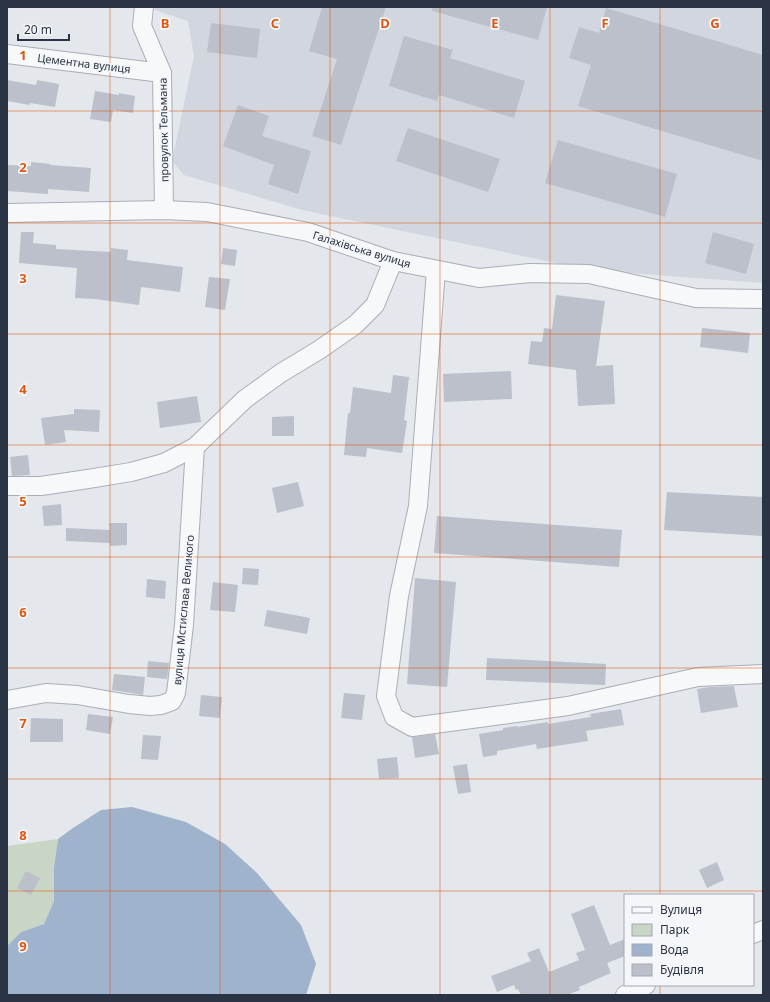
<svg xmlns="http://www.w3.org/2000/svg" width="770" height="1002" font-family="'Noto Sans',sans-serif">
  <style>
    .built { fill: #d2d6de }
    .green { fill: #c9d6c5 }
    .water { fill: #9fb4cc }
    .building { fill: #bbc0ca }
    .lines { fill: none; stroke-linecap: round; stroke-linejoin: round }
    .minor-casing { stroke: #a9aeb7; stroke-width: 20 }
    .minor { stroke: #f7f8fa; stroke-width: 18 }
    .grid { fill: none; stroke: #df570f; stroke-width: 1; stroke-opacity: 0.55 }
    .labels { text-anchor: middle; dominant-baseline: central; stroke-width: 3.5; stroke-linejoin: round; paint-order: stroke }
    .street-label { font-size: 11px; fill: #2b3445; stroke: #f4f6f9 }
    .grid-label { font-size: 13px; text-anchor: middle; font-weight: bold; fill: #df570f; stroke: #f4f6f9; stroke-width: 3.5; stroke-linejoin: round; paint-order: stroke }
  </style>
  <rect width="100%" height="100%" fill="#e4e7ec"/>
  <!-- built -->
  <path class="built" d="M155 7H763V283L590 270 302 210 184 175 172 161 194 56 188 21 155 10Z"/>
  <!-- green -->
  <path class="green" d="M58 839 54 867V901L44 924 21 932 7 946V846Z"/>
  <!-- water -->
  <path class="water" d="M132 807 186 822 225 844 257 873 301 925 316 964 306 995H7V946L21 932 44 924 54 901V867L58 839 73 828 101 810Z"/>
  <!-- building -->
  <g class="building">
    <path d="M322 7H386L341 145 312 136 337 59 309 51Z"/>
    <path d="M432 7H547L538 40 432 11Z"/>
    <path d="M606 8 763 55V161L578 106 591 65 569 58 579 27 599 33Z"/>
    <path d="M211 23 260 29 257 58 207 52Z"/>
    <path d="M404 36 453 50 450 58 525 81 514 118 439 95 437 101 389 86Z"/>
    <path d="M7 80 36 85 37 80 59 84 55 107 30 103V105L7 101Z"/>
    <path d="M95 91 119 95V93L135 96 133 113 113 110 111 122 90 119Z"/>
    <path d="M238 105 269 116 262 136 311 151 298 194 268 184 274 165 223 146Z"/>
    <path d="M408 128 500 159 488 192 396 161Z"/>
    <path d="M558 140 677 174 665 217 545 183Z"/>
    <path d="M31 162 50 164V165L91 168 89 192 48 189V194L7 191V165L31 166Z"/>
    <path d="M21 232H34L33 243 56 245V249L111 252V248L128 250 127 260 183 267 180 292 141 287 139 305 95 299 75 298 77 268 19 263Z"/>
    <path d="M713 232 754 244 746 274 705 263Z"/>
    <path d="M223 248 237 250 235 266 221 264Z"/>
    <path d="M209 277 230 279 225 310 205 307Z"/>
    <path d="M556 295 605 301 596 366 613 365 615 404 578 406 576 370 528 364 531 341 542 342 544 328 552 329Z"/>
    <path d="M702 328 750 333 748 353 700 347Z"/>
    <path d="M511 371 512 399 444 402 443 374Z"/>
    <path d="M393 375 409 377 404 420 407 421 402 453 367 448 366 457 344 455 348 413H350L353 387 391 393Z"/>
    <path d="M197 396 201 422 160 428 157 402Z"/>
    <path d="M74 409 100 410 99 432 64 430 66 442 45 445 41 418 74 414Z"/>
    <path d="M294 416V436H272V417Z"/>
    <path d="M28 455 30 475 12 476 10 457Z"/>
    <path d="M298 482 304 506 277 513 272 488Z"/>
    <path d="M667 492 763 497V536L664 530Z"/>
    <path d="M61 504 62 525 44 526 42 506Z"/>
    <path d="M437 516 622 530 619 567 434 553Z"/>
    <path d="M109 523H127V545L110 546V543L66 541V528L110 530Z"/>
    <path d="M243 568 259 569 258 585 242 584Z"/>
    <path d="M415 578 456 582 447 687 407 684Z"/>
    <path d="M147 579 166 581 165 599 146 597Z"/>
    <path d="M213 582 238 585 235 612 210 610Z"/>
    <path d="M267 610 310 618 307 634 264 626Z"/>
    <path d="M487 658 606 664 605 685 486 680Z"/>
    <path d="M148 661 169 663 167 679 147 677Z"/>
    <path d="M114 674 145 677 143 695 112 690Z"/>
    <path d="M734 686 738 707 701 713 697 689 709 687Z"/>
    <path d="M344 693 365 695 362 720 341 718Z"/>
    <path d="M201 695 222 697 220 718 199 716Z"/>
    <path d="M621 709 624 725 586 731 588 741 537 749 536 744 497 751V755L483 757 479 734 503 730V728L517 726V727L548 722V724L591 717 590 714Z"/>
    <path d="M88 714 113 717 110 734 86 730Z"/>
    <path d="M31 718 63 719V742H30Z"/>
    <path d="M435 734 439 754 415 758 412 737Z"/>
    <path d="M143 735 161 736 158 760 141 759Z"/>
    <path d="M397 757 399 778 379 779 377 759Z"/>
    <path d="M467 764 471 792 458 794 453 766Z"/>
    <path d="M717 862 724 880 707 888 699 870Z"/>
    <path d="M26 871 40 878 31 895 17 888Z"/>
    <path d="M594 905 610 945 625 939V956L607 963 611 973 579 987 580 990 567 995H521L518 989 516 990 514 985 497 992 491 976 531 961 527 953 539 948 549 972 579 960 576 953 585 950 571 914Z"/>
  </g>
  <g class="lines">
    <!-- minor casing -->
    <g class="minor-casing">
      <g id="minor">
        <path d="M144 7 142 26 162 73 164 210"/>
        <path d="M7 54 162 73"/>
        <path d="M7 213 164 210 207 212 308 232 393 261 479 278 530 273 589 274 696 298 763 299"/>
        <path d="M436 270 418 506 399 596 386 696 394 717 412 727 568 706 698 677 763 674"/>
        <path d="M7 486H41L88 479 131 472 164 463 195 447 245 399 281 373 319 350 355 325 375 305 393 261"/>
        <path d="M7 700 46 693 77 695 129 704 150 706 161 705 172 701 176 693 184 625 195 447"/>
        <path d="M753 934 763 930"/>
        <path d="M625 995 646 985"/>
      </g>
    </g>
    <!-- minor -->
    <use href="#minor" class="minor"/>
  </g>
  <!-- grid -->
  <path class="grid" d="M110 7V995M220 7V995M330 7V995M440 7V995M550 7V995M660 7V895M7 111H763M7 223H763M7 334H763M7 445H763M7 557H763M7 668H763M7 779H763M7 891H763M660 985V995"/>
  <g class="labels">
    <!-- street labels -->
    <g class="street-label">
      <text transform="translate(84 63) rotate(7)">Цементна вулиця</text>
      <text transform="translate(163 130) rotate(-91)">провулок Тельмана</text>
      <text transform="translate(362 249) rotate(17)">Галахівська вулиця</text>
      <text transform="translate(183 610) rotate(-85)">вулиця Мстислава Великого</text>
    </g>
  </g>
  <g class="grid-label">
    <text x="165" y="28">B</text>
    <text x="275" y="28">C</text>
    <text x="385" y="28">D</text>
    <text x="495" y="28">E</text>
    <text x="605" y="28">F</text>
    <text x="715" y="28">G</text>
    <text x="23" y="60">1</text>
    <text x="23" y="172">2</text>
    <text x="23" y="283">3</text>
    <text x="23" y="394">4</text>
    <text x="23" y="506">5</text>
    <text x="23" y="617">6</text>
    <text x="23" y="728">7</text>
    <text x="23" y="840">8</text>
    <text x="23" y="951">9</text>
  </g>
  <!-- border -->
  <rect width="770" height="1002" fill="none" stroke="#2b3445" stroke-width="16"/>
  <!-- legend -->
  <rect x="624" y="894" width="130" height="92" fill="#f4f6f9" stroke="#a4a8b1"/>
  <rect x="632" y="907" width="20" height="6" fill="#f7f8fa" stroke="#a4a8b1"/>
  <text x="660" y="914" font-size="12" fill="#2b3445">Вулиця</text>
  <rect x="632" y="924" width="20" height="12" fill="#c9d6c5" stroke="#a4a8b1"/>
  <text x="660" y="934" font-size="12" fill="#2b3445">Парк</text>
  <rect x="632" y="944" width="20" height="12" fill="#9fb4cc" stroke="#a4a8b1"/>
  <text x="660" y="954" font-size="12" fill="#2b3445">Вода</text>
  <rect x="632" y="964" width="20" height="12" fill="#bbc0ca" stroke="#a4a8b1"/>
  <text x="660" y="974" font-size="12" fill="#2b3445">Будівля</text>
  <!-- scale -->
  <path d="M18 34v6h51v-6" fill="none" stroke="#2b3445" stroke-width="2"/>
  <text x="24" y="34" font-size="12" fill="#2b3445" stroke="#f4f6f9" stroke-width="3" paint-order="stroke">20 m</text>
</svg>
